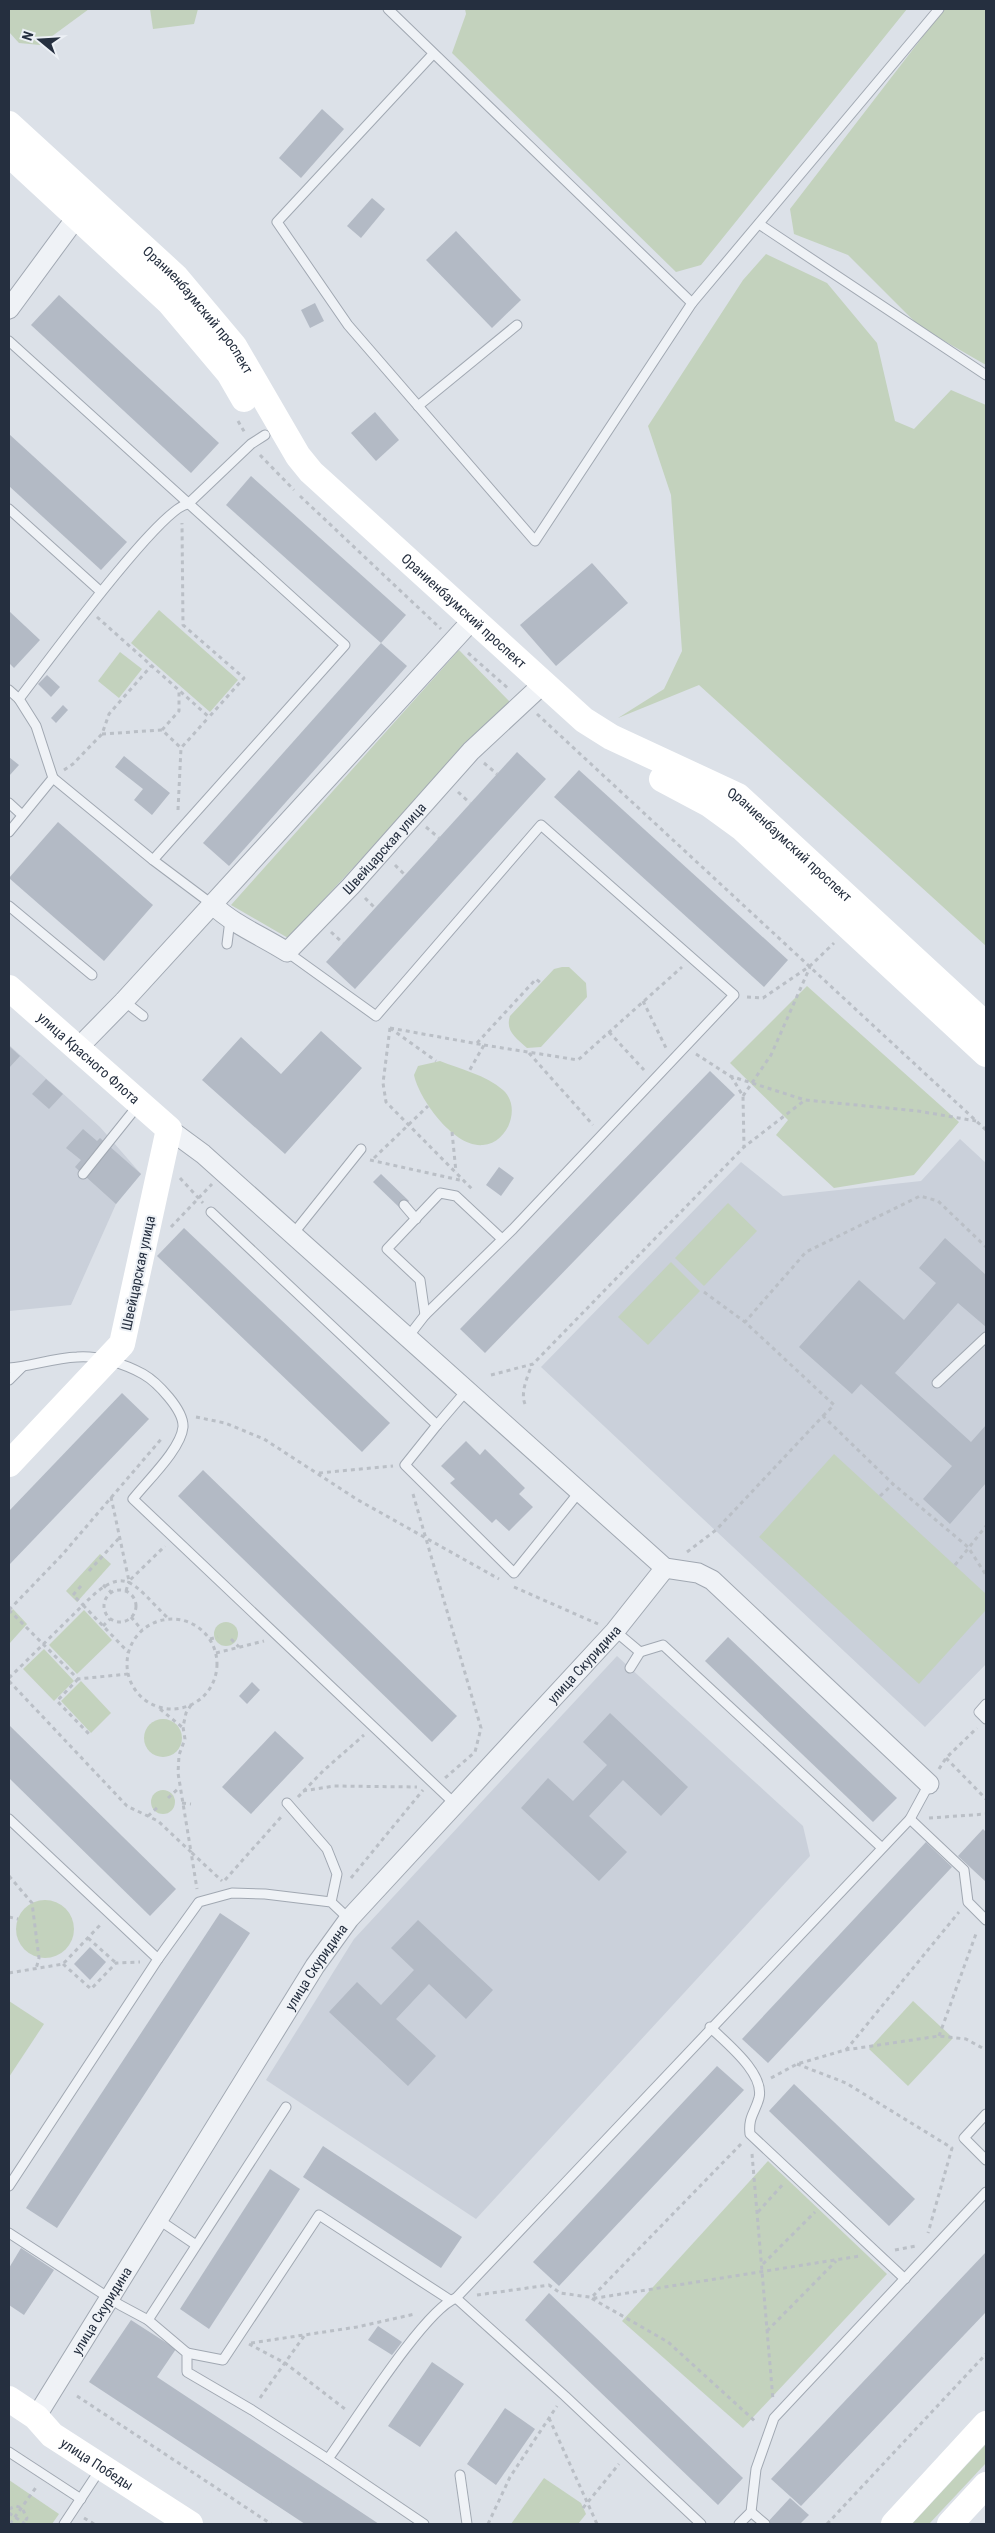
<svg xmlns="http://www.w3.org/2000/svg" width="995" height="2533" font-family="'Roboto Condensed',sans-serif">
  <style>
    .built { fill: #cad0da }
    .green { fill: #c3d2bd }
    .building { fill: #b3bac5 }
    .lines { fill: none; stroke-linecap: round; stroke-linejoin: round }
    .lane-casing { stroke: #a1a8b2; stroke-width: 11 }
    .street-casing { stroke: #a1a8b2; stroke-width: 21 }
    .path { stroke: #babfc6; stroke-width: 3; stroke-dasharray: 4 4; stroke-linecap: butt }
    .lane { stroke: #eff2f6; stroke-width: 9 }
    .street { stroke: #eff2f6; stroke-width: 19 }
    .secondary { stroke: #fff; stroke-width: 26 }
    .labels { text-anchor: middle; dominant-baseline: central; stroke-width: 4; stroke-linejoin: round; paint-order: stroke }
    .street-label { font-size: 14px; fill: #252f3f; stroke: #ecf0f5 }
  </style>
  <rect width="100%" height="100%" fill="#dce1e8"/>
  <!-- built -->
  <g class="built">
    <path d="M9 1045 100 1127 141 1174 116 1204 71 1305 9 1311Z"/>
    <path d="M960 1139 986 1163V1664L925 1727 541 1367 741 1162 783 1196 921 1181Z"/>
    <path d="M617 1656 803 1826 810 1856 476 2219 266 2080 354 1939Z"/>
  </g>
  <!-- green -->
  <g class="green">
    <path d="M9 9H89L40 45 19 43 9 32Z"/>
    <path d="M150 9H198L194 24 153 29Z"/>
    <path d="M465 9H907L701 265 676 272 452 53 466 14Z"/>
    <path d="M944 9H986V365L920 327 848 255 794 234 790 209Z"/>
    <path d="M766 254 827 283 877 343 895 421 914 429 951 390 986 405V946L699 685 618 718 664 689 682 651 671 495 648 426 743 280Z"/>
    <path d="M159 610 238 680 210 712 131 643Z"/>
    <path d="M459 650 512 704 465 747 288 938 231 905Z"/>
    <path d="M120 652 142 669 119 698 98 681Z"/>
    <path d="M562 967H569L586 983 587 997 541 1047 527 1048C516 1038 505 1031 510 1016L554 969Z"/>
    <path d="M807 986 959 1122 914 1175 834 1188 776 1135 788 1120 730 1063Z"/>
    <path d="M440 1061C460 1069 486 1075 503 1090 522 1107 508 1143 483 1145 454 1148 419 1099 414 1075L418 1066Z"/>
    <path d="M728 1203 757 1231 704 1286 675 1258Z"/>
    <path d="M671 1262 700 1291 648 1345 618 1317Z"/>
    <path d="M834 1454 986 1594V1610L919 1684 759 1537Z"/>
    <path d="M100 1554 111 1564 77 1602 66 1591Z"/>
    <path d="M13 1609 27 1624 9 1644V1614Z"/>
    <path d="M84 1610 112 1640 77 1674 49 1645Z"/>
    <circle cx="226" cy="1634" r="12"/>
    <path d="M44 1649 74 1681 54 1701 23 1669Z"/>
    <path d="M81 1681 111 1713 91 1733 61 1701Z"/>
    <circle cx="163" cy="1738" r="19"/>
    <circle cx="163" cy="1802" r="12"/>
    <circle cx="45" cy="1929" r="29"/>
    <path d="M9 2001 44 2024 9 2077Z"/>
    <path d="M913 2001 953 2038 908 2086 869 2049Z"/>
    <path d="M768 2161 887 2274 743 2428 622 2321Z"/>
    <path d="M986 2444V2463L929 2524H912Z"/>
    <path d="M544 2478 581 2503 586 2514 578 2524H511Z"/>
    <path d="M9 2480 59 2514 52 2524H9Z"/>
  </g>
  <!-- building -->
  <g class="building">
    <path d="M322 109 344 129 301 178 279 158Z"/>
    <path d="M372 198 385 209 361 238 347 226Z"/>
    <path d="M456 231 521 300 492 328 426 260Z"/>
    <path d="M59 295 219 443 191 473 31 325Z"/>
    <path d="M315 303 324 321 310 328 301 310Z"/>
    <path d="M375 412 399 440 376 461 351 433Z"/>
    <path d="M9 434 127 542 101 570 9 486Z"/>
    <path d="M251 476 406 615 381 643 226 505Z"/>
    <path d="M592 563 628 603 556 666 520 625Z"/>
    <path d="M9 611 40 640 14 668 9 663Z"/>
    <path d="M381 643 407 666 229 866 203 843Z"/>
    <path d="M47 675 60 687 51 697 38 684Z"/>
    <path d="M63 705 68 710 56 723 51 718Z"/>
    <path d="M517 752 546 779 355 989 326 962Z"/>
    <path d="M124 756 170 793 152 815 134 800 143 789 115 767Z"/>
    <path d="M9 757 19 765 9 776Z"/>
    <path d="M579 770 788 960 764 987 554 797Z"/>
    <path d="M58 822 153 905 104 961 9 878Z"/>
    <path d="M321 1031 362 1068 285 1154 202 1080 241 1037 281 1074Z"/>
    <path d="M9 1046 20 1056 9 1068Z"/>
    <path d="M710 1071 735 1095 485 1353 460 1329Z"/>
    <path d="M46 1079 63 1094 49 1109 32 1094Z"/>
    <path d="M83 1129 97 1141 100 1138 141 1174 116 1204 75 1167 81 1160 66 1148Z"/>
    <path d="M499 1167 514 1178 501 1196 486 1185Z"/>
    <path d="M381 1174 409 1201 401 1209 373 1182Z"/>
    <path d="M184 1228 390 1423 362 1452 157 1256Z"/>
    <path d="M945 1238 986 1275V1327L958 1303 895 1373 971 1442 986 1425V1483L950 1524 923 1499 952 1466 861 1384 852 1394 799 1347 859 1280 904 1320 936 1283 919 1268Z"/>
    <path d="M122 1393 149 1419 9 1565V1511Z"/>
    <path d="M466 1441 480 1455 485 1449 525 1488 519 1494 533 1507 509 1531 496 1519 492 1523 450 1483 455 1479 441 1466Z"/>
    <path d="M203 1470 457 1716 432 1742 178 1496Z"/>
    <path d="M728 1637 897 1798 873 1822 705 1661Z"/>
    <path d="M252 1682 260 1690 247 1704 239 1696Z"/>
    <path d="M610 1713 688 1787 661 1816 623 1780 589 1816 627 1852 599 1881 521 1808 548 1778 573 1801 607 1765 583 1742Z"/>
    <path d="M9 1725 176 1889 150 1916 9 1778Z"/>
    <path d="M275 1731 304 1758 251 1814 222 1787Z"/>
    <path d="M983 1829 986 1832V1882L958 1856Z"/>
    <path d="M926 1842 952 1867 768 2063 742 2039Z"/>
    <path d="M220 1913 250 1933 57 2228 26 2208Z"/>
    <path d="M418 1920 493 1990 466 2019 429 1984 396 2019 436 2056 408 2086 329 2012 357 1982 381 2005 414 1970 391 1948Z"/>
    <path d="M90 1947 106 1962 90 1980 74 1964Z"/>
    <path d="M717 2066 744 2090 559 2286 533 2262Z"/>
    <path d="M794 2084 915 2199 889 2226 769 2111Z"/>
    <path d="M323 2146 462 2237 441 2268 303 2177Z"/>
    <path d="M270 2169 300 2189 209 2329 180 2309Z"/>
    <path d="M21 2248 54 2270 24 2315 9 2305V2268Z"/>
    <path d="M986 2252V2312L801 2506 771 2479Z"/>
    <path d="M549 2293 743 2478 718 2505 525 2320Z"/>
    <path d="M131 2320 176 2349 157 2377 379 2524H305L89 2382Z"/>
    <path d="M378 2326 402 2342 392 2355 368 2340Z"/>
    <path d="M432 2362 464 2384 420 2447 388 2426Z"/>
    <path d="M505 2408 535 2429 496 2485 467 2464Z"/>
    <path d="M790 2498 809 2515 800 2524H766Z"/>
  </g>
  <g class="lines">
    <!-- lane casing -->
    <g class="lane-casing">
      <g id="lane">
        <path d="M388 9 692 303"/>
        <path d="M433 54 277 222 348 325 535 541 692 303 939 9"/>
        <path d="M759 224 986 375"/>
        <path d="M9 341 345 645 153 860"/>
        <path d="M418 406 517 325"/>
        <path d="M9 509 100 591"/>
        <path d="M9 690 19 699"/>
        <path d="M53 778 153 860 213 905"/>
        <path d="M9 803 22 815"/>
        <path d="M9 832 53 778 36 726 19 699C43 668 160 507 188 504L251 444 265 435"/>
        <path d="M9 906 92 975"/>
        <path d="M227 944 230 920"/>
        <path d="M287 952 376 1016 541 825 734 995 513 1229 425 1315 408 1337"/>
        <path d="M124 1001 143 1016"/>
        <path d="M83 1174 139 1104"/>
        <path d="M404 1205 416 1219"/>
        <path d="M211 1212 437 1425 467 1390"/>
        <path d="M293 1234 361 1149"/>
        <path d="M425 1315 420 1280 387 1249 440 1193 456 1196 502 1239"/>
        <path d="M9 1368C31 1366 54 1358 77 1357 97 1355 125 1364 143 1374 157 1382 184 1410 183 1427 181 1449 147 1481 133 1499L454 1803"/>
        <path d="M9 1380 22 1367"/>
        <path d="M937 1383 986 1337"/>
        <path d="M437 1425 405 1465 514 1573 580 1491"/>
        <path d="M615 1631 640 1652 663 1645 881 1847"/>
        <path d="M630 1668 640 1652"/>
        <path d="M986 1704 979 1712 986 1719"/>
        <path d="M287 1803 327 1849 337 1874 331 1902"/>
        <path d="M9 1819 158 1959 199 1902 232 1893 265 1894 331 1902 349 1919"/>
        <path d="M910 1819 964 1870 968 1902 986 1920"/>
        <path d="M710 2027C726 2043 765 2073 759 2098 755 2113 748 2117 750 2134L905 2279"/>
        <path d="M986 2114 964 2138 986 2160"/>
        <path d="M9 2186 158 1959"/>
        <path d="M159 2220 196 2245"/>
        <path d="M9 2233 120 2305 148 2320 187 2353V2372L252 2410 328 2459"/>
        <path d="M456 2298 565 2396 701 2524"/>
        <path d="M148 2320 286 2107"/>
        <path d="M187 2353 223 2360 319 2215 450 2300"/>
        <path d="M9 2452 81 2499"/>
        <path d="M460 2475 467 2524"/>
        <path d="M751 2512 765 2524"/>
        <path d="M64 2524 101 2468"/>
        <path d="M424 2524 328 2459C352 2426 424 2310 456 2298L910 1819 929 1784"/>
        <path d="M739 2524 751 2512 756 2469 774 2418 986 2192"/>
      </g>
    </g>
    <!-- street casing -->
    <g class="street-casing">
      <g id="street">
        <path d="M9 309 84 207"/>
        <path id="s1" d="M213 905C234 925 262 936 287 952L351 886 471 751 544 683"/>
        <path d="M77 1049 124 1001 464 629"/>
        <path d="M169 1129 203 1154 665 1568 698 1573 712 1580 929 1784"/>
        <path id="s2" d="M36 2417 315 1966 349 1919 615 1631 665 1568"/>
      </g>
    </g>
    <!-- path -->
    <g class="path">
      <path d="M238 421 245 433"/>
      <path d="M260 455 294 490"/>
      <path d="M300 496 441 629"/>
      <path d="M97 617 209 717 244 678 183 625 182 523"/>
      <path d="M468 653 510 690"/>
      <path d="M537 714 986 1130"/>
      <path d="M162 730 179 711V692"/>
      <path d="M102 734 162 730 181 748"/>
      <path d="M484 763 497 774"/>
      <path d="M64 770 73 764 102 734 109 714 151 666"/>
      <path d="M458 792 470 803"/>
      <path d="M178 810 181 748 209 717"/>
      <path d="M426 827 439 838"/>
      <path d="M395 865 405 875"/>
      <path d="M365 898 375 908"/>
      <path d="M331 932 343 943"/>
      <path d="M747 997 763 998 810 966 834 943"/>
      <path d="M643 1001 666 1048"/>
      <path d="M390 1028 383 1083 386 1102 473 1190"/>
      <path d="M390 1028 484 1045 468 1073"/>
      <path d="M390 1028 436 1061"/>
      <path d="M609 1032 644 1070"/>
      <path d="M477 1043 536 979 541 983"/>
      <path d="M484 1045 578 1060 682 967"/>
      <path d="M529 1053 593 1125"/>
      <path d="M696 1054 730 1076 805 1100 918 1111 976 1121"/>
      <path d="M731 1076 743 1096 744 1147"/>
      <path d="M743 1096 771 1055 810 967"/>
      <path d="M452 1132 456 1172"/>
      <path d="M374 1158 428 1106"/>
      <path d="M370 1160 464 1181"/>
      <path d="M180 1178 203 1203"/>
      <path d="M171 1227 212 1184"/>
      <path d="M704 1292 745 1322"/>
      <path d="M491 1375 533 1364 744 1147 805 1100"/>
      <path d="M525 1404C520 1392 528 1376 532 1364"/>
      <path d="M823 1416 834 1405 745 1322 806 1252 920 1196 938 1201 986 1247"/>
      <path d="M196 1417 225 1423 264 1439 358 1500 499 1579"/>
      <path d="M319 1473 393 1466"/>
      <path d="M413 1494 481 1728 475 1752 445 1778"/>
      <path d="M880 1496 893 1484"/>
      <path d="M111 1497 129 1581 165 1546"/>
      <path d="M687 1552 716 1530 823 1416 893 1484 968 1547 986 1575"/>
      <path d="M955 1565 986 1526"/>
      <path d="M89 1571 119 1538"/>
      <path d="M103 1585 111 1592"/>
      <path d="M81 1586 73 1595 83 1605C126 1561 132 1584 169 1619"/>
      <path d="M514 1587 598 1624"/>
      <circle cx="120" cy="1606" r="16"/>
      <path d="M126 1591 129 1581"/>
      <path d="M9 1610 62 1555 163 1437"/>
      <path d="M9 1610 78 1679 128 1674"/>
      <path d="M131 1617 142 1630"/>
      <circle cx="172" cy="1664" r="45"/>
      <path d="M103 1626 110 1619"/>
      <path d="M210 1639 218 1637"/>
      <path d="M231 1639 239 1647"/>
      <path d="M216 1653 264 1641"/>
      <path d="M9 1678 83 1605 128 1652"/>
      <path d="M78 1679 57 1701 89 1734"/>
      <path d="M9 1681 127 1806 158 1821 191 1852 197 1889"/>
      <path d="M191 1705 186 1713 183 1727 185 1739 179 1755 178 1773 191 1852 222 1881"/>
      <path d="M160 1709 182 1727"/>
      <path d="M946 1758 986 1799"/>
      <path d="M939 1769 946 1758 977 1728"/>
      <path d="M303 1791 334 1786 417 1787"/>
      <path d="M298 1797 323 1771 364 1735"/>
      <path d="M168 1798 179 1788"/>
      <path d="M182 1803 191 1804"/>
      <path d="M148 1816 158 1807"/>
      <path d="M929 1818 986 1814"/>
      <path d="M9 1876 32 1903 39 1958 36 1969"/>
      <path d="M351 1878 423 1790"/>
      <path d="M225 1880 281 1817"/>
      <path d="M9 1917 18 1919"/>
      <path d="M88 1938 116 1963"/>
      <path d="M63 1964 91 1989 116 1963 140 1962"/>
      <path d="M9 1973 63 1964 102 1923"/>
      <path d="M939 2036 977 1931"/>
      <path d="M846 2050 959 1912"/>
      <path d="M797 2064 846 2083 952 2148 928 2233"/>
      <path d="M771 2078 797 2064 845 2050 939 2036 966 2039 986 2050"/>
      <path d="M741 2144 591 2298 668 2342 757 2423"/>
      <path d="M752 2154 773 2400"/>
      <path d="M758 2212 784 2183"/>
      <path d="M895 2250 916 2246"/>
      <path d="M763 2264 815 2212"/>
      <path d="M477 2295 549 2285 560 2293 596 2298 860 2256"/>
      <path d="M767 2331 836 2261"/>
      <path d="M251 2343 357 2327 415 2314"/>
      <path d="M249 2344 285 2363 345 2409"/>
      <path d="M77 2396 271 2524"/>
      <path d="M260 2398 304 2336"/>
      <path d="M549 2418 597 2524"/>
      <path d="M583 2508 619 2464"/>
      <path d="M9 2509 16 2506 22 2508 27 2518 24 2524"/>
      <path d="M9 2513 25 2524"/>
      <path d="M84 2518 94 2524"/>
      <path d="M10 2524 37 2486"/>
      <path d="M488 2524 510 2477 557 2406"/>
      <path d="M827 2524 986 2354"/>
    </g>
    <!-- lane -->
    <use href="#lane" class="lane"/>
    <!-- street -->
    <use href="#street" class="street"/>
    <!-- secondary -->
    <g class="secondary">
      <path id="s3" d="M9 124 176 277 234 346 298 456 311 472 584 720 611 737 738 796 986 1025"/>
      <path d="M9 154 170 303 229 373 244 399"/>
      <path d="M662 779 709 804 742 828 986 1054"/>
      <path id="s4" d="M9 988 169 1129 122 1344 9 1464"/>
      <path id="s5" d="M9 2399 36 2417 52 2435 190 2524"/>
      <path d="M894 2524 986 2424"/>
      <path d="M950 2524 986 2485"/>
    </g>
  </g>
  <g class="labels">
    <!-- street labels -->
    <g class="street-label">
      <text stroke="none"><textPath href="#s3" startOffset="266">Ораниенбаумский проспект</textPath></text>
      <text stroke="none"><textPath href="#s3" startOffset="671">Ораниенбаумский проспект</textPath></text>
      <text stroke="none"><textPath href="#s3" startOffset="1076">Ораниенбаумский проспект</textPath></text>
      <text stroke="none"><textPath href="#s1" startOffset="230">Швейцарская улица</textPath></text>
      <text stroke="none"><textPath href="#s4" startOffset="106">улица Красного Флота</textPath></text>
      <text transform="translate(138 1273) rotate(-78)">Швейцарская улица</text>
      <text stroke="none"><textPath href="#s2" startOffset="935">улица Скуридина</textPath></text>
      <text stroke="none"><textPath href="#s2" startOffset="530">улица Скуридина</textPath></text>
      <text stroke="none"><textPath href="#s2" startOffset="125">улица Скуридина</textPath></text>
      <text stroke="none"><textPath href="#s5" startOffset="110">улица Победы</textPath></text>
    </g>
  </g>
  <!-- border -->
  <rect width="995" height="2533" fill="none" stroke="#252f3f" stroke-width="20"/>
  <!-- north arrow -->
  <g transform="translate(40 40) rotate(288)" stroke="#ecf0f5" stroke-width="4" paint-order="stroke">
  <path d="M0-4L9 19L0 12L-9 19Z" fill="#252f3f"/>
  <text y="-8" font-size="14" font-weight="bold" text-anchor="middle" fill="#252f3f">N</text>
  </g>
</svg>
